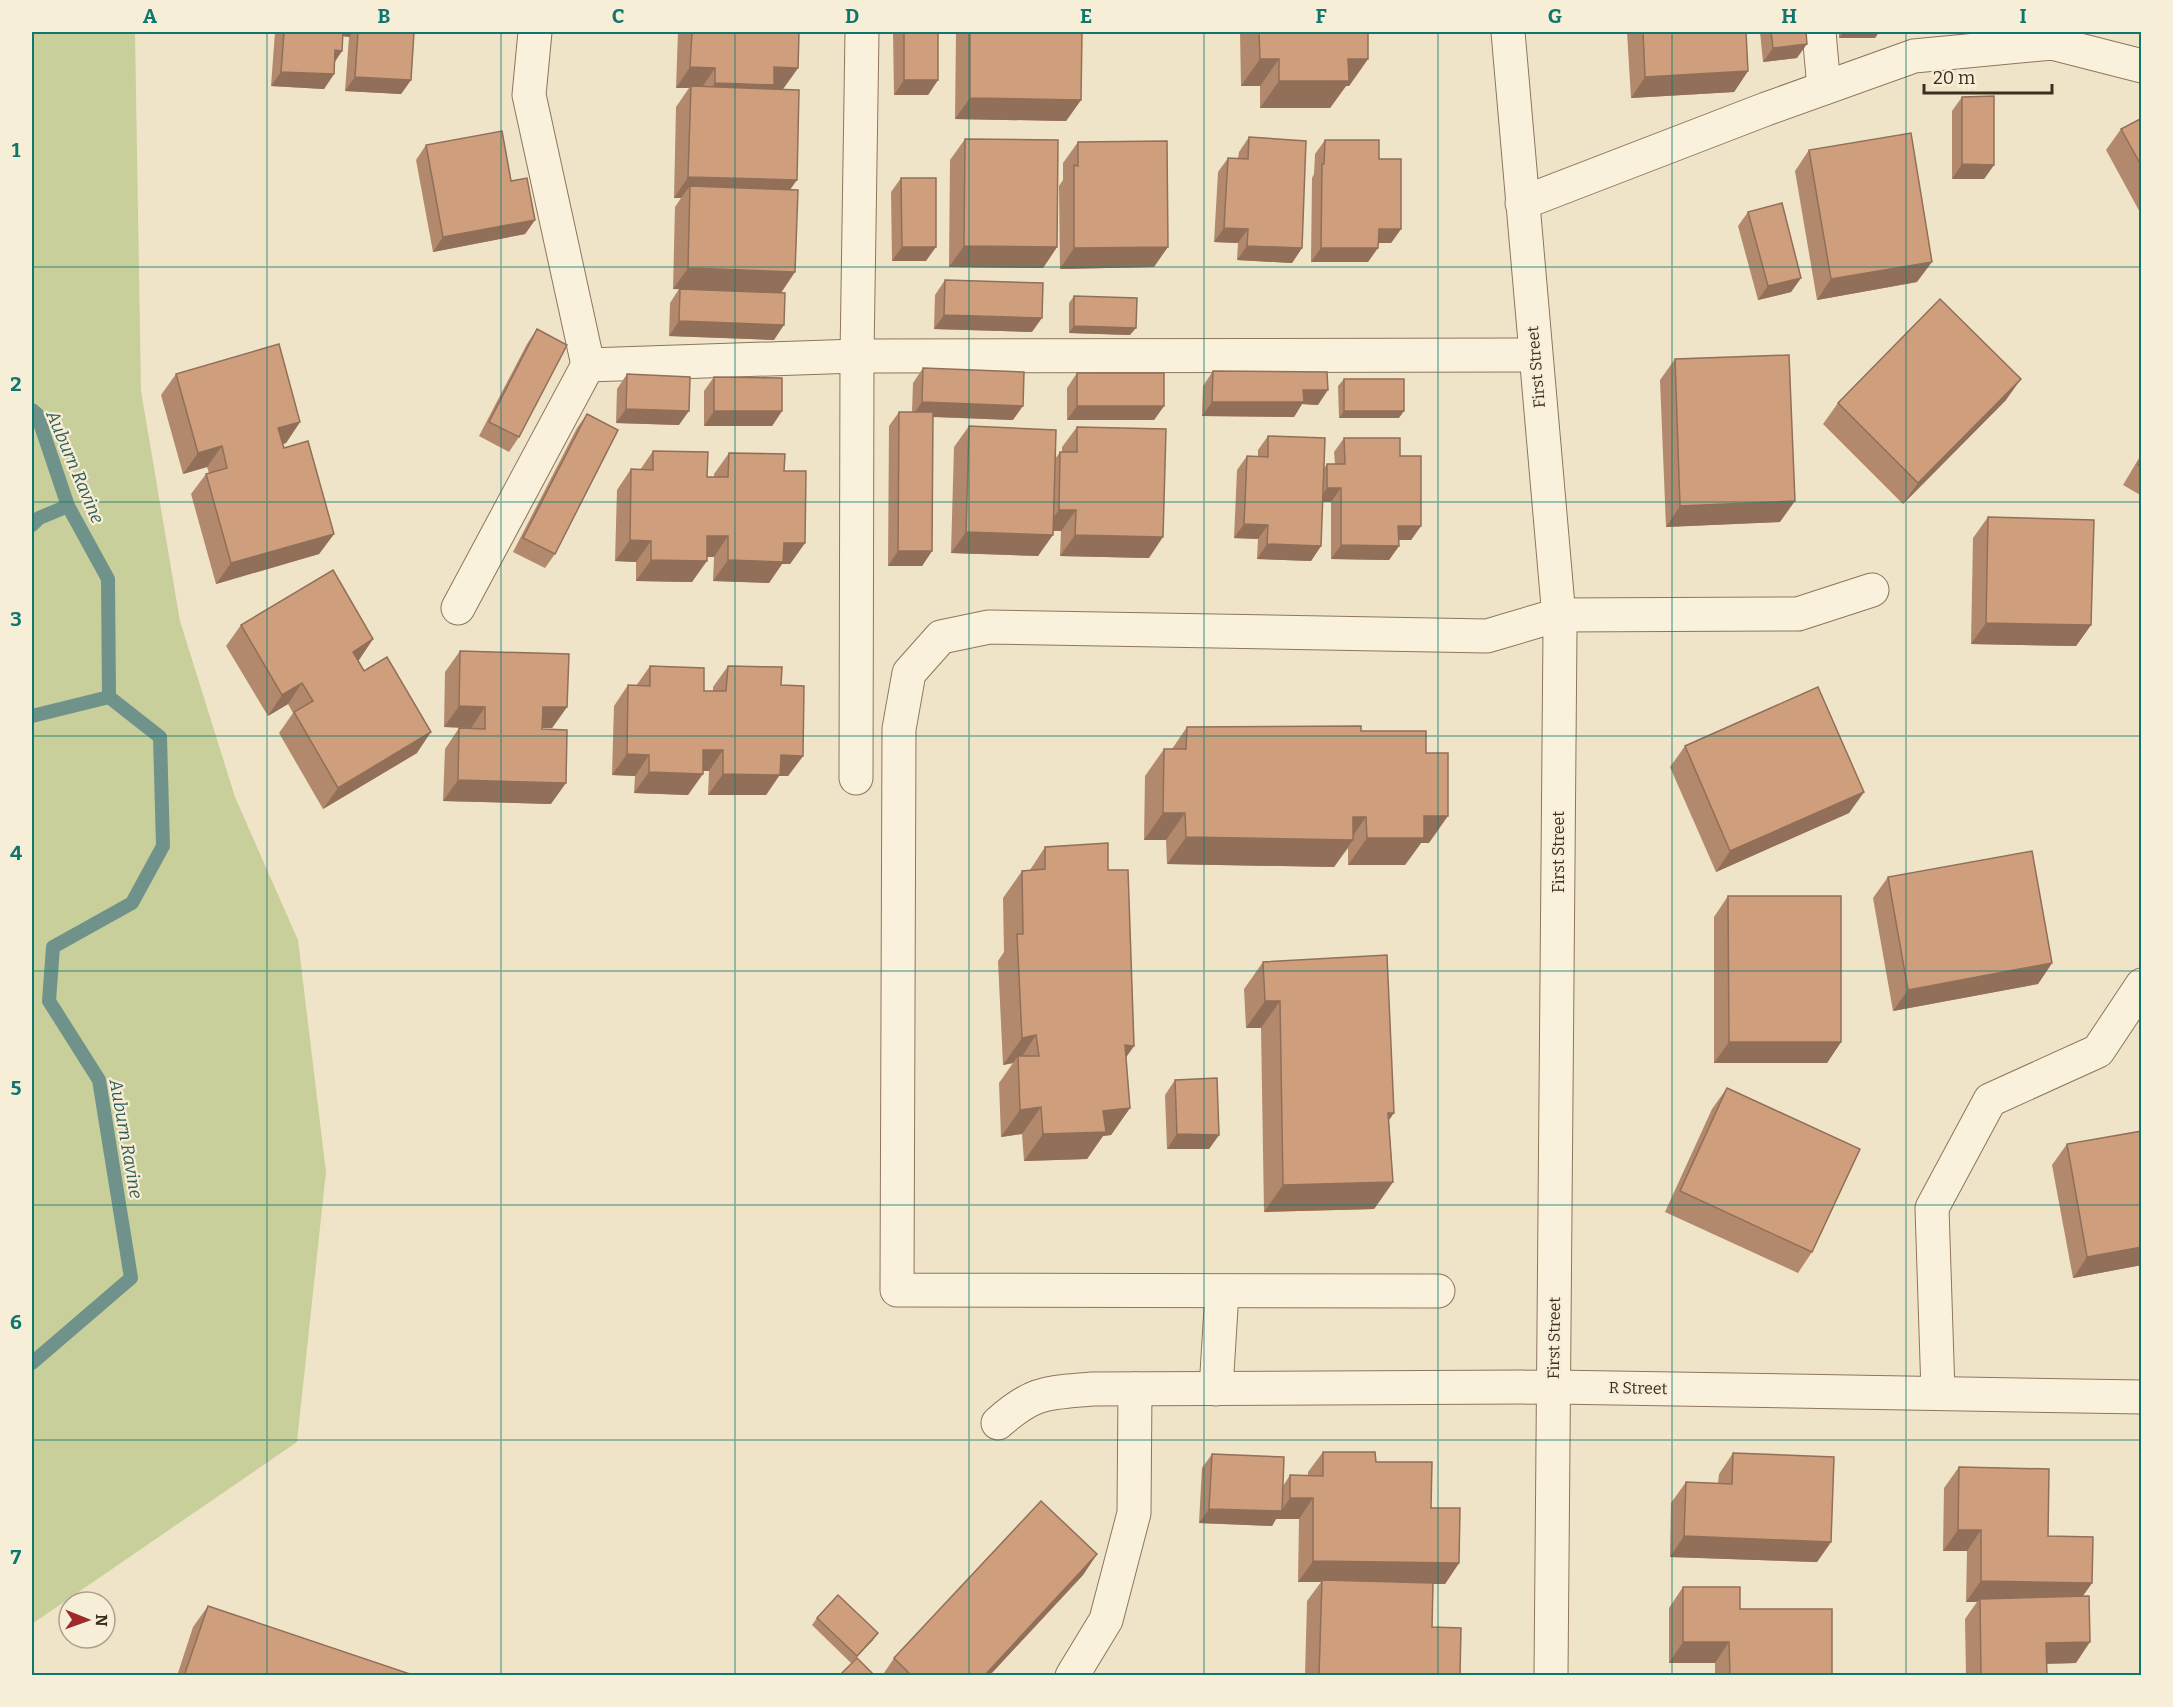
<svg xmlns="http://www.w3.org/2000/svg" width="2173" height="1707" font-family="Bitter,serif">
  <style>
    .green { fill: #c9cf9b }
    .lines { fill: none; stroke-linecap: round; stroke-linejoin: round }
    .stream { stroke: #6f938a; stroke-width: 14 }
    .minor-casing { stroke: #8d765c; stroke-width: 35 }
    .minor { stroke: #faf1dc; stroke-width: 33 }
    .wall { fill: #b2896c }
    .shaded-wall { fill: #916f58 }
    .building { fill: #cf9f7d; stroke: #916f58; stroke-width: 1.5 }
    .grid { fill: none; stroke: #0f766e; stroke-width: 1.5; stroke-opacity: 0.55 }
    .labels { text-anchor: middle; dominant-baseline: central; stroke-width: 4.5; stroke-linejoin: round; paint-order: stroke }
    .street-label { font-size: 16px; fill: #3d2e20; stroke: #f7eed8 }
    .water-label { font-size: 18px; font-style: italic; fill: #2f5d5a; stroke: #f7eed8 }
    .neatline { fill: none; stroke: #0f766e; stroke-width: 2 }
    .grid-label { font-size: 20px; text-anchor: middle; font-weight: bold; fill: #0f766e }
  </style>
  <rect width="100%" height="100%" fill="#f0e4c8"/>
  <!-- green -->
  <path class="green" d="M32 32H135L141 391 180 621 235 797 298 940 326 1172 297 1442 32 1624Z"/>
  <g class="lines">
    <!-- stream -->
    <g class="stream">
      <path d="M32 410 37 414 68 506 108 579 109 697 160 737 163 846 132 903 53 947 49 1001 99 1080 131 1278 32 1363"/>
      <path d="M32 525 39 518 68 506"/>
      <path d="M32 716 109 697"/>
    </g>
    <!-- minor casing -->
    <g class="minor-casing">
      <g id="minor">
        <path d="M535 32 529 95 588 365 857 356 1535 355"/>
        <path d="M1508 32 1560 629 1551 1676"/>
        <path d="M1819 32 1824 88"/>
        <path d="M1522 203 1766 109 1914 56 2052 43 2142 66"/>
        <path d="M458 608 588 365"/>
        <path d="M856 778 857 356 862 32"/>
        <path d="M1438 1291 897 1290 899 729 909 673 941 637 989 627 1487 636 1558 615 1798 614 1872 590"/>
        <path d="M1216 1389 1222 1292"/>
        <path d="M1938 1392 1932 1208 1990 1100 2098 1051 2142 985"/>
        <path d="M998 1423C1034 1391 1046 1393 1092 1389L1554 1387 2142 1397"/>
        <path d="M1072 1676 1106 1620 1134 1513 1135 1389"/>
      </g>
    </g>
    <!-- minor -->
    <use href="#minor" class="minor"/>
  </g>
  <!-- wall -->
  <g class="wall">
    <path d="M275 32H414L411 80 401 94 345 91 349 37 343 36 342 51 335 62 334 74 324 89 271 86Z"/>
    <path d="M678 32H799L798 68 783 89 790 190 781 293 774 340 669 336 670 303 679 289H673L675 207 681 198H674L676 107 689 88H676Z"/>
    <path d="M893 32H938V80L928 95H894Z"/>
    <path d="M956 32H1082L1081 100 1066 121 955 119Z"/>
    <path d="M1240 32H1368V59L1349 86H1346L1330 108H1260V86H1241Z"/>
    <path d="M1627 32H1746L1748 71 1734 92 1631 98Z"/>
    <path d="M1760 32H1806L1797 58 1763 62Z"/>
    <path d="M1839 32H1879L1875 38H1839Z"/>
    <path d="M1962 97 1994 165 1984 179H1952V111Z"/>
    <path d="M2142 118V216L2106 150 2121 129Z"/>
    <path d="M1249 137 1302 248 1292 263 1237 260 1238 243 1214 242 1218 172 1228 158H1238L1239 152Z"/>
    <path d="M965 139 1057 247 1043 268 949 267 950 160Z"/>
    <path d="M1325 140 1379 159 1401 229 1391 243H1378L1368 262H1311L1312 178 1314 174 1315 154Z"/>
    <path d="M1078 142 1154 267 1060 269 1059 186 1063 180V163Z"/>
    <path d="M426 145 535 220 525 234 433 252 416 160Z"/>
    <path d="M1809 150 1917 282 1817 300 1795 171Z"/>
    <path d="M901 178 926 261H892L891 192Z"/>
    <path d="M1748 212 1801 278 1791 292 1758 300 1738 226Z"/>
    <path d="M945 280 1032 332 934 329 935 295Z"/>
    <path d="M1074 296 1130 335 1069 333V303Z"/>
    <path d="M537 329 519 437 509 452 479 436 527 344Z"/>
    <path d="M1675 359 1780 522 1666 527 1660 380Z"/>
    <path d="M923 368 1013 420 933 417 932 551 922 566H888L889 426 899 412H912L913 383Z"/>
    <path d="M1213 371 1318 405 1302 404 1294 417 1202 416 1203 386Z"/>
    <path d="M1077 373 1164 406 1154 420H1067V388Z"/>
    <path d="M176 374 300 422 286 443 283 444 284 448 334 534 319 554 216 584 191 494 206 474 209 473 207 467 183 474 161 395Z"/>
    <path d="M627 374 679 425 616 423 617 389Z"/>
    <path d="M714 377 782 411 772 426H704V391Z"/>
    <path d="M1344 379 1399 418H1339L1338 386Z"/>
    <path d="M2006 400 1903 504 1823 424 1838 403Z"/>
    <path d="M587 414 555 554 545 568 513 552 577 428Z"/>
    <path d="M969 426 1055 459 1060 452H1062V447L1077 427 1149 558 1060 556 1061 531H1053L1038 556 951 553 954 447Z"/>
    <path d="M1268 436 1324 468 1327 464H1335L1334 452 1344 438 1400 456 1421 526 1411 540H1399V546L1389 560 1331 559V502H1322L1321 546 1311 561 1257 559 1258 539 1234 538 1237 470 1247 456H1258V450Z"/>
    <path d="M653 451 707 477H714V474L729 453 784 471 805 543 790 564H782L769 583 713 581 714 557H707L692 582 636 581V562L615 561 617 490 631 469 640 470Z"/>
    <path d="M2142 453V496L2123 485Z"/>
    <path d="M1988 517 2091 625 2076 646 1971 644 1973 538Z"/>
    <path d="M241 625 373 639 358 661 417 753 323 809 279 733 293 713 288 704 268 716 226 646Z"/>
    <path d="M460 651 567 707 552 728H542L551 804 443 801 445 749 459 728 471 729V728L444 727 445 672Z"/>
    <path d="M650 666 704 691H713V687L728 666 781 685 803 756 788 776H779L766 795H708L709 771H703L688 795 634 793 635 776 612 775 614 706 628 685 636 686Z"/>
    <path d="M1187 727 1361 731 1426 753 1429 843H1421L1405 865H1348V848L1334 867 1167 864 1166 840H1144L1145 776 1164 749H1172Z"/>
    <path d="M1685 746 1864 792 1849 813 1716 872 1670 767Z"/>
    <path d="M1045 847 1108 870 1134 1046 1126 1057 1130 1108 1111 1135 1103 1136 1087 1159 1024 1161 1022 1134 1001 1137 999 1083 1013 1063 1003 1065 998 961 1004 952 1003 898 1022 871 1030 870Z"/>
    <path d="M1888 877 2052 963 2038 984 1893 1011 1873 898Z"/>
    <path d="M1728 896 1841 1042 1827 1063H1714V917Z"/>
    <path d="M1263 962 1389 1120 1393 1182 1374 1209 1264 1212 1261 1028H1246L1244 989Z"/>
    <path d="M1175 1080 1219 1135 1209 1149H1167L1165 1095Z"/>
    <path d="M1727 1088 1812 1252 1798 1273 1665 1212 1712 1109Z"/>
    <path d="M2067 1144 2142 1265 2073 1278 2052 1165Z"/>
    <path d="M1323 1452 1376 1462 1431 1508 1459 1563 1445 1584H1433L1432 1627 1460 1676H1305L1307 1601 1321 1582H1298L1299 1519H1276L1272 1526 1199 1523 1202 1468 1212 1454 1283 1486 1290 1475 1308 1476V1472Z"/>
    <path d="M1733 1453 1831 1542 1817 1562 1670 1557 1671 1503 1686 1482 1718 1483 1719 1474Z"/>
    <path d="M1959 1467 2048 1536 2092 1583 2083 1596 2076 1663 2046 1664 2047 1676H1966L1965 1619 1977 1602H1966L1967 1551H1943L1944 1488Z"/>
    <path d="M1097 1554 1083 1575 989 1676H882L894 1658Z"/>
    <path d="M1683 1587 1740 1609 1831 1676H1715V1663H1669V1608Z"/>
    <path d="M208 1606 410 1676H177L193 1627Z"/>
    <path d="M817 1618 873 1640 851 1663 812 1625Z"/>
  </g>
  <!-- shaded-wall -->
  <g class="shaded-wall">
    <path d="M337 32H353L349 37 334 35Z"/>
    <path d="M1844 32H1879L1875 38H1839Z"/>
    <path d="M2127 32H2142V34Z"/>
    <path d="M1807 44 1797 58 1763 62 1773 48Z"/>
    <path d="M335 50 342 51 332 65Z"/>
    <path d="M1260 59H1279L1260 86H1241Z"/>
    <path d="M1348 59H1368L1349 86H1346L1330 108H1260L1279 81Z"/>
    <path d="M690 67 715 68 701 89 691 86 689 88H676Z"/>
    <path d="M774 67 798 68 783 89 700 104 715 83Z"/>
    <path d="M1748 71 1734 92 1631 98 1645 77Z"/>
    <path d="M281 72 334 74 324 89 271 86Z"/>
    <path d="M355 77 411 80 401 94 345 91Z"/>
    <path d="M904 80H938L928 95H894Z"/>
    <path d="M970 98 1081 100 1066 121 955 119Z"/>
    <path d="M1962 164 1994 165 1984 179H1952Z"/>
    <path d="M688 177 797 180 782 201 690 186 681 198H674Z"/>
    <path d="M535 220 525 234 433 252 443 237Z"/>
    <path d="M1224 228 1248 229 1238 243 1214 242Z"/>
    <path d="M1379 229H1401L1391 243H1369Z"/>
    <path d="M964 246 1057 247 1043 268 949 267Z"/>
    <path d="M1247 246 1302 248 1292 263 1237 260Z"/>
    <path d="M902 247H936L926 261H892Z"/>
    <path d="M1168 247 1154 267 1060 269 1074 248Z"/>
    <path d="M1321 248H1378L1368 262H1311Z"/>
    <path d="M1932 262 1917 282 1817 300 1831 279Z"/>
    <path d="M688 268 795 272 781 293 673 289Z"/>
    <path d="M1801 278 1791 292 1758 300 1768 286Z"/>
    <path d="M944 315 1042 318 1032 332 934 329Z"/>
    <path d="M679 321 784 325 774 340 669 336Z"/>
    <path d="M1074 326 1136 328 1130 335 1069 333Z"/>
    <path d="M2021 379 2006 400 1903 504 1918 483Z"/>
    <path d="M1303 390H1328L1318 405 1302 404 1294 417 1202 416 1212 402Z"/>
    <path d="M922 402 1023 406 1013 420 912 416Z"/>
    <path d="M1077 406H1164L1154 420H1067Z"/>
    <path d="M626 409 689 411 679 425 616 423Z"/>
    <path d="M714 411H782L772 426H704Z"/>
    <path d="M1344 411H1404L1399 418H1339Z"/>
    <path d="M300 422 286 443 264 449 278 428Z"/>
    <path d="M222 446 207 467 183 474 198 453Z"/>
    <path d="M1327 488H1341L1331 502H1317Z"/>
    <path d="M1795 501 1780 522 1666 527 1680 506Z"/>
    <path d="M1059 510H1076L1061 531 1044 530Z"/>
    <path d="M1244 524 1268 525 1258 539 1234 538Z"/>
    <path d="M1398 526H1421L1411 540H1388Z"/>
    <path d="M966 532 1053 535 1038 556 951 553Z"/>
    <path d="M334 534 319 554 216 584 231 563Z"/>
    <path d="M1075 535 1163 537 1149 558 1060 556Z"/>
    <path d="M707 536H728L714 557H692Z"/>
    <path d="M630 540 651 541 636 562 615 561Z"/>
    <path d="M784 543H805L790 564H782L769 583 713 581 728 560Z"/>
    <path d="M1267 544 1321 546 1311 561 1257 559Z"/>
    <path d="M1341 545 1399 546 1389 560 1331 559Z"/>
    <path d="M898 551H932L922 566H888Z"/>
    <path d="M651 560 707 561 692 582 636 581Z"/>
    <path d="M1986 623 2091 625 2076 646 1971 644Z"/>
    <path d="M373 639 359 660 338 673 353 652Z"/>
    <path d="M302 683 288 704 268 716 282 695Z"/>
    <path d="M459 706 485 707 471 728 444 727Z"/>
    <path d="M543 707H567L552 728H529Z"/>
    <path d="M431 732 417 753 323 809 338 788Z"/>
    <path d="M703 750H723L709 771H689Z"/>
    <path d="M627 754 649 755 635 776 612 775Z"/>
    <path d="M781 755 803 756 788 776H779L766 795H708L723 774Z"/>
    <path d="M649 772 703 774 688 795 634 793Z"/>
    <path d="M458 780 566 783 551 804 443 801Z"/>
    <path d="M1864 792 1849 813 1716 872 1730 851Z"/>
    <path d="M1163 813H1185L1166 840H1144Z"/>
    <path d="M1424 816H1448L1429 843H1421L1405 865H1348L1367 838Z"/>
    <path d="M1353 817H1366L1350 840H1353L1334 867 1167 864 1186 837Z"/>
    <path d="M2052 963 2038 984 1893 1011 1908 990Z"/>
    <path d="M1265 1001H1280L1261 1028H1246Z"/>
    <path d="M1036 1035 1019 1061 1018 1056 1013 1063 1003 1065 1022 1038Z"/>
    <path d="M1729 1042H1841L1827 1063H1714Z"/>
    <path d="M1125 1045 1134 1046 1115 1073Z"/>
    <path d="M1041 1107 1022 1134 1001 1137 1020 1110Z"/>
    <path d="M1130 1108 1111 1135 1103 1136 1087 1159 1024 1161 1043 1134 1103 1111Z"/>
    <path d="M1388 1113H1394L1375 1140Z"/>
    <path d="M1177 1134 1219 1135 1209 1149H1167Z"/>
    <path d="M1393 1182 1374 1209 1264 1212 1283 1185Z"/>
    <path d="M2142 1247V1265L2073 1278 2087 1257Z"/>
    <path d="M1290 1498H1313L1299 1519H1276L1272 1526 1199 1523 1209 1509 1281 1511Z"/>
    <path d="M1958 1530H1981L1967 1551H1943Z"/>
    <path d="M1684 1536 1831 1542 1817 1562 1670 1557Z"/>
    <path d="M1097 1554 1083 1575 989 1676H984Z"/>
    <path d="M1313 1561 1459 1563 1445 1584 1322 1582V1580L1321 1582H1298Z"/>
    <path d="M1981 1581 2092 1583 2077 1604 1980 1599 1977 1602H1966Z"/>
    <path d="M878 1633 873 1640 851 1663 857 1656Z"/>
    <path d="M1683 1642H1729L1715 1663H1669Z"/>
    <path d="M2090 1642 2076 1663 2031 1664 2046 1643Z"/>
    <path d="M1730 1675H1832L1729 1676Z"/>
  </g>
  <!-- building -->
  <g class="building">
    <path d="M284 32H343L342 51 335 50 334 74 281 72Z"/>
    <path d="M358 32H414L411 80 355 77Z"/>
    <path d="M692 32H799L798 68 774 67V85L715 83V68L690 67Z"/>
    <rect x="904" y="32" width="34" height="48"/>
    <path d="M970 32H1082L1081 100 970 98Z"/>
    <path d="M1259 32H1368V59H1348L1349 81H1279V59H1260Z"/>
    <path d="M1643 32H1746L1748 71 1645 77Z"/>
    <path d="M1771 32H1806L1807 44 1773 48Z"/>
    <path d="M691 86 799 90 797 180 688 177Z"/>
    <path d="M1994 96V165L1962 164V97Z"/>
    <path d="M2142 118V167L2121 129Z"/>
    <path d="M502 131 511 181 527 178 535 220 443 237 426 145Z"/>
    <path d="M1911 133 1932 262 1831 279 1809 150Z"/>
    <path d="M1249 137 1306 141 1302 248 1247 246 1248 229 1224 228 1228 158 1248 159Z"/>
    <path d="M965 139 1058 140 1057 247 964 246Z"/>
    <path d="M1325 140H1379V159H1401V229H1379L1378 248H1321L1322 164H1324Z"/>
    <path d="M1167 141 1168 247 1074 248V165L1078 166V142Z"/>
    <path d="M901 178H936V247H902Z"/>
    <path d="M690 186 798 190 795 272 688 268Z"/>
    <path d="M1782 203 1801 278 1768 286 1748 212Z"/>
    <path d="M945 280 1043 283 1042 318 944 315Z"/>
    <path d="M680 289 785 293 784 325 679 321Z"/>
    <path d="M1074 296 1137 298 1136 328 1074 326Z"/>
    <path d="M1940 299 2021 379 1918 483 1838 403Z"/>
    <path d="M537 329 567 345 519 437 489 422Z"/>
    <path d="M279 344 300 422 278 428 284 448 308 441 334 534 231 563 206 474 227 468 222 446 198 453 176 374Z"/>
    <path d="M1789 355 1795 501 1680 506 1675 359Z"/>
    <path d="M923 368 1024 372 1023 406 922 402Z"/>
    <path d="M1213 371 1327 372 1328 390H1303L1304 402H1212Z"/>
    <rect x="1077" y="373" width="87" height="33"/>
    <path d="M627 374 690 377 689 411 626 409Z"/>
    <path d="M714 377 782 378V411H714Z"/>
    <rect x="1344" y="379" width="60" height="32"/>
    <path d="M899 412H933L932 551H898Z"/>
    <path d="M587 414 618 430 555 554 523 538Z"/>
    <path d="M969 426 1056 430 1053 535 966 532Z"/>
    <path d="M1077 427 1166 429 1163 537 1075 535 1076 510H1059L1060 452H1077Z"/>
    <path d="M1268 436 1325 438 1321 546 1267 544 1268 525 1244 524 1247 456 1268 457Z"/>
    <path d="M1344 438H1400V456H1421V526H1398L1399 546 1341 545V488H1327V464H1345Z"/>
    <path d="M653 451 708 452 707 477H728L729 453 785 454 784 471H806L805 543H784L783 562 728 560V536H707V561L651 560V541L630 540 631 469 653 470Z"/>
    <path d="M2142 458V467L2138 465Z"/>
    <path d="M1988 517 2094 520 2091 625 1986 623Z"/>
    <path d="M333 570 373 639 353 652 364 671 387 657 431 732 338 788 294 712 313 701 302 683 282 695 241 625Z"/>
    <path d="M460 651 569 654 567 707H543L542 729 567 730 566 783 458 780 459 728 485 729V707L459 706Z"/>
    <path d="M650 666 704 668V691H726L728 666 782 667 781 685 804 686 803 756 781 755 780 775 723 774V750H703V774L649 772V755L627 754 628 685 650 686Z"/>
    <path d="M1818 687 1864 792 1730 851 1685 746Z"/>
    <path d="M1361 726V731H1426V753H1448V816H1424V838H1367L1366 817H1353V840L1186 837 1185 813H1163L1164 749H1186L1187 727Z"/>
    <path d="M1108 843V870H1128L1134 1046 1125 1045 1130 1108 1103 1111 1106 1132 1043 1134 1041 1107 1020 1110 1018 1056H1039L1036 1035 1022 1038 1017 934H1023L1022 871 1045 869V847Z"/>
    <path d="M2032 851 2052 963 1908 990 1888 877Z"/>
    <path d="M1728 896H1841V1042H1729Z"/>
    <path d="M1387 955 1394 1113H1388L1393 1182 1283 1185 1280 1001H1265L1263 962Z"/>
    <path d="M1217 1078 1219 1135 1177 1134 1175 1080Z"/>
    <path d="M1727 1088 1860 1149 1812 1252 1680 1191Z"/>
    <path d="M2142 1131V1247L2087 1257 2067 1144Z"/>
    <path d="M1323 1452H1375L1376 1462H1432L1431 1508H1460L1459 1563 1313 1561V1498H1290V1475L1323 1476Z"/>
    <path d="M1733 1453 1834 1457 1831 1542 1684 1536 1686 1482 1732 1484Z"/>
    <path d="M1212 1454 1284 1457 1282 1511 1209 1509Z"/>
    <path d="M1959 1467 2049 1469 2048 1536 2093 1537 2092 1583 1981 1581V1530H1958Z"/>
    <path d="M1041 1501 1097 1554 984 1676H912L894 1658Z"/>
    <path d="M1322 1580 1433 1583 1432 1627 1461 1628 1460 1676H1319Z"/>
    <path d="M1683 1587H1740V1609H1832V1675H1730L1729 1642H1683Z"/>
    <path d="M838 1595 878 1633 857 1656 817 1618Z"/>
    <path d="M2089 1596 2090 1642 2046 1643 2047 1676H1981L1980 1599Z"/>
    <path d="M208 1606 410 1674V1676H184Z"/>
    <path d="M857 1658 875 1676H839Z"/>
  </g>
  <!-- grid -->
  <path class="grid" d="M267 32V1676M501 32V1676M735 32V1676M969 32V1676M1204 32V1676M1438 32V1676M1672 32V1676M1906 32V1676M32 267H2142M32 502H2142M32 736H2142M32 971H2142M32 1205H2142M32 1440H2142"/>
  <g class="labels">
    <!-- street labels -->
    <g class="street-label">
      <text transform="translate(1536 367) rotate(-95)">First Street</text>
      <text transform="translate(1558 852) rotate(-90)">First Street</text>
      <text transform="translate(1554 1338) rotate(-89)">First Street</text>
      <text transform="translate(1638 1388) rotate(1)">R Street</text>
    </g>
    <!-- water labels -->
    <g class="water-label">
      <text transform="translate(75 467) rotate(67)">Auburn Ravine</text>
      <text transform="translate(126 1139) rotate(80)">Auburn Ravine</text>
    </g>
  </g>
  <!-- border -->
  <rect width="2173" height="1707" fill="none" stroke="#f7eed8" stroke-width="66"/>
  <!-- north arrow -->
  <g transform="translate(87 1620) rotate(91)"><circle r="28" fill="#f7eed8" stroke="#ada18e" stroke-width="1.5"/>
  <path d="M0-4.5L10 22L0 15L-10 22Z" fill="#9e2a2b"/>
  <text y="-9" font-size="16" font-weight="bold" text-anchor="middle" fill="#3d2e20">N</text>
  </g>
  <!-- scale -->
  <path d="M1924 84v9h128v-9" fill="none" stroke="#3d2e20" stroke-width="3"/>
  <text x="1933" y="84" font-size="18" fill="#3d2e20" stroke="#f7eed8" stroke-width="4.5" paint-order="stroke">20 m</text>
  <rect x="33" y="33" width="2107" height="1641" class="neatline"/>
  <g class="grid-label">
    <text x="150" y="23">A</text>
    <text x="384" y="23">B</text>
    <text x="618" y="23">C</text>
    <text x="852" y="23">D</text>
    <text x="1086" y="23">E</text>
    <text x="1321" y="23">F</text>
    <text x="1555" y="23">G</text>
    <text x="1789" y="23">H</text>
    <text x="2023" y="23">I</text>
    <text x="16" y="157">1</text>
    <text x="16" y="391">2</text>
    <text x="16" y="626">3</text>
    <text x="16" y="860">4</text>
    <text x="16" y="1095">5</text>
    <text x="16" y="1329">6</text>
    <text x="16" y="1564">7</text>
  </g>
</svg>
